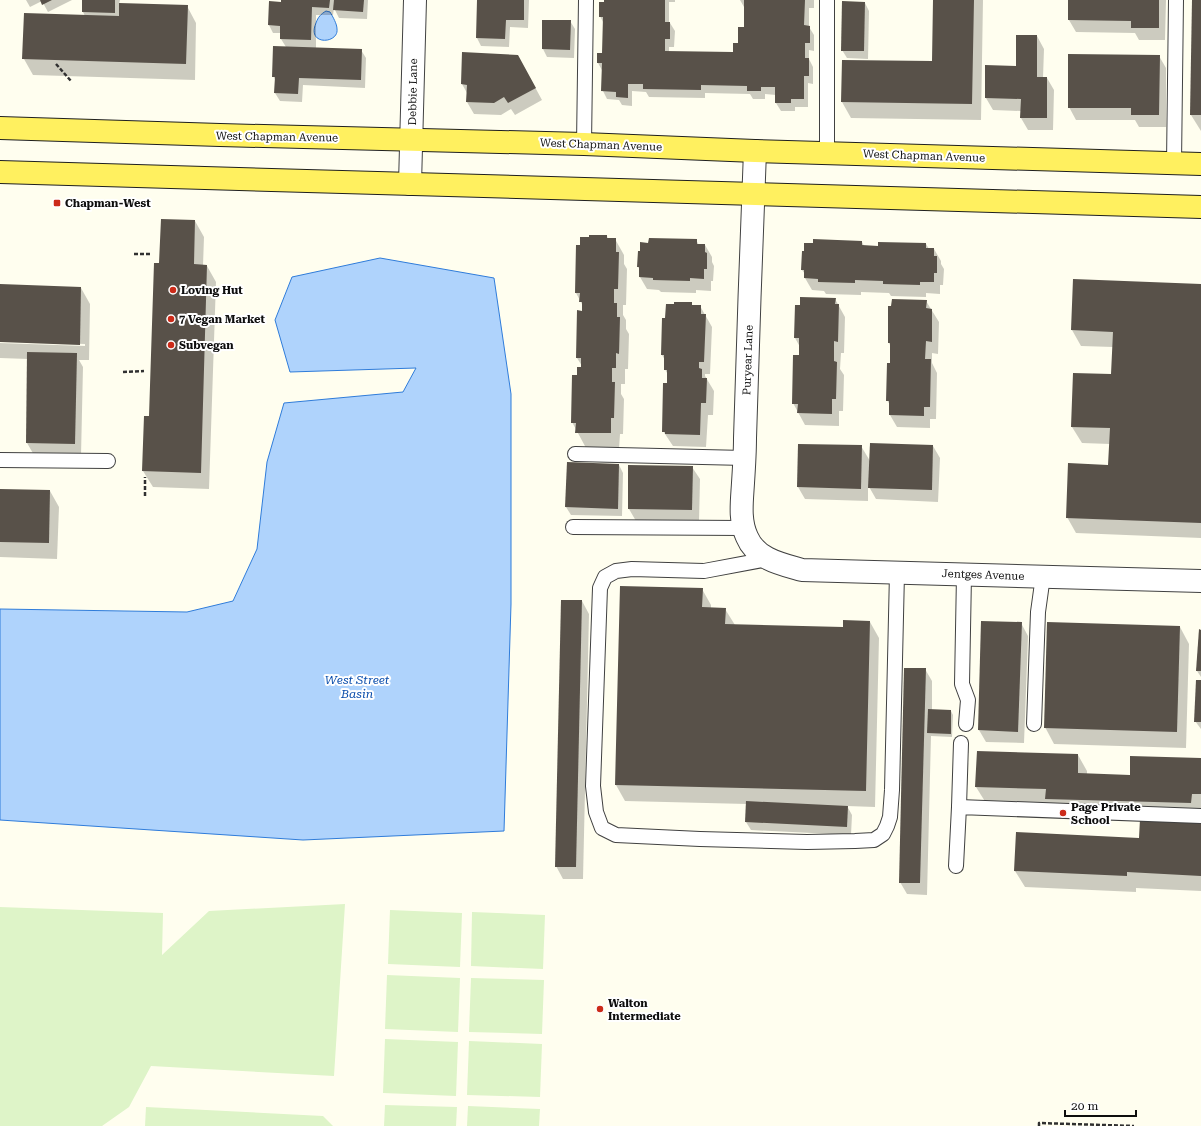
<svg xmlns="http://www.w3.org/2000/svg" width="1201" height="1126" font-family="'Roboto Serif',serif">
  <style>
    .pitch { fill: #def4c8 }
    .water { fill: #afd3fc; stroke: #2f7cda }
    .shadow { fill: #0003 }
    .building { fill: #585149 }
    .lines { fill: none; stroke-linecap: round; stroke-linejoin: round }
    .service-casing { stroke: #414141; stroke-width: 16 }
    .minor-casing { stroke: #414141; stroke-width: 24 }
    .primary-casing { stroke: #1f1f1f; stroke-width: 24 }
    .path { stroke: #303030; stroke-width: 2.5; stroke-dasharray: 4 2; stroke-linecap: butt }
    .service { stroke: #fff; stroke-width: 14 }
    .minor { stroke: #fff; stroke-width: 22 }
    .primary { stroke: #fff05f; stroke-width: 22 }
    .poi-dot { fill: #cc2b19; stroke: #fff; stroke-width: 1.5 }
    .labels { text-anchor: middle; dominant-baseline: central; stroke-width: 4; stroke-linejoin: round; paint-order: stroke }
    .street-label { font-size: 11px; fill: #0e0e0e; stroke: #fff }
    .poi-label { font-size: 11px; font-weight: bold; fill: #0e0e0e; stroke: #fff; text-anchor: start }
    .water-label { font-size: 12px; font-style: italic; fill: #0b4eac; stroke: #fff }
  </style>
  <rect width="100%" height="100%" fill="#fffeef"/>
  <!-- pitch -->
  <g class="pitch">
    <path d="M345 904 334 1076 151 1066 129 1107 102 1126H0V907L163 913 162 955 209 911Z"/>
    <path d="M390 910 462 913 460 967 388 964Z"/>
    <path d="M472 912 545 915 543 969 471 966Z"/>
    <path d="M387 975 460 978 458 1032 385 1029Z"/>
    <path d="M471 978 544 980 542 1034 469 1032Z"/>
    <path d="M385 1039 458 1042 456 1096 383 1093Z"/>
    <path d="M469 1041 542 1044 540 1097 467 1095Z"/>
    <path d="M385 1105 457 1107 456 1126H384Z"/>
    <path d="M468 1106 540 1109 539 1126H467Z"/>
    <path d="M146 1107 323 1116 333 1126H145Z"/>
  </g>
  <!-- water -->
  <g class="water">
    <path d="M326 11 330 12C333 17 337 24 337 29 339 44 306 46 316 23 318 17 321 14 326 11Z"/>
    <path d="M380 258 494 278 511 394V604L504 831 303 840 0 820V609L187 612 233 601 257 549 267 462 284 403 403 392 416 368 290 372 275 320 292 277Z"/>
  </g>
  <!-- shadow -->
  <g class="shadow">
    <path d="M26 0H72L48 12 42 1 30 7Z"/>
    <path d="M83 0H120L119 4 187 6 196 23 195 80 33 75 24 59 25 14 85 16 83 12Z"/>
    <path d="M282 0H368L367 19 339 18 334 8 333 15H316V48L361 50 366 58 365 88 303 85 302 102 280 101 275 93 276 81 273 76 286 47 281 39V33H273L269 25 282 3Z"/>
    <path d="M478 0H529L528 28 510 27 509 47 481 46 477 38Z"/>
    <path d="M605 0H675V2H669V23H670L675 31 674 47H669V52L734 53 739 44 745 28V7H744L740 0H814V8H809V27L814 35V51L809 50V59L813 67V84L808 83V107H795V111H781L776 103V95L765 94V99H753L750 94 705 93V98L649 97 646 92 632 91V106L622 105 619 100 607 99 603 91V72L598 63V54H603L604 24 600 16 605 3Z"/>
    <path d="M934 0H983L981 120 851 118 842 102 933 62Z"/>
    <path d="M1069 0H1166L1165 40H1139L1135 33 1076 32 1069 20Z"/>
    <path d="M1193 0H1201V131L1191 115Z"/>
    <path d="M865 3 869 11 868 59 847 58 842 50Z"/>
    <path d="M570 21 575 29 574 58 547 57 543 49Z"/>
    <path d="M1037 36 1044 49 1043 78H1047L1054 90 1053 130H1028L1021 118V111L993 110 986 98V66L1017 67Z"/>
    <path d="M463 53 518 56 542 100 515 115 511 109 501 115 474 114 467 102V93L462 84Z"/>
    <path d="M1159 56 1166 68V127H1139L1135 120H1076L1069 107Z"/>
    <path d="M195 221 204 237 203 266H207L216 282 209 489 153 487 143 471 150 417 160 264Z"/>
    <path d="M607 236 608 239H615L624 255V264L627 269 626 305H623V315L626 320V329L629 334 628 369H625V384H621V394L624 399 623 434H620L619 449 586 448 572 422 578 376 582 366 577 358 583 306 576 293Z"/>
    <path d="M696 240 699 245H705L712 257V262L714 266 713 281H711V291L696 290V293L661 292 659 290 647 289 640 277V270L638 267 639 252H641L649 244Z"/>
    <path d="M862 242 864 246 879 247 926 244 929 249H934L941 261V264L944 269 943 285H940V294L926 293V297L891 296 889 293 861 292V295L826 294 824 291 812 290 805 278V274L802 270 803 252Z"/>
    <path d="M1074 280 1201 285V538L1076 533 1067 517 1109 466 1110 444 1082 443 1072 427 1112 375 1113 347 1081 346 1072 330Z"/>
    <path d="M0 285 81 288 90 304 89 360H79L83 367 81 456 34 455 27 443 28 359 0 358V343L85 346V344L0 341Z"/>
    <path d="M835 299 845 317 844 353H841L840 369 844 375 843 411H839V426L805 425 793 403 800 357V347L795 338Z"/>
    <path d="M926 301 939 322 938 354 932 353V363L937 373 936 419H930V428L897 427 890 415V405L887 400 891 364V347L889 343Z"/>
    <path d="M691 303 693 306H700L712 327 710 374H705V376L714 391 713 415H708L706 447 673 446 663 431 668 375 665 369V360L662 355 663 319Z"/>
    <path d="M799 445 861 446 870 461 933 446 940 458 938 502 876 499 868 485V501L805 499 798 487Z"/>
    <path d="M619 465 623 473 622 516 571 515 566 507Z"/>
    <path d="M692 467 700 479 699 522 636 521 629 509Z"/>
    <path d="M0 490 50 491 59 507 57 559 0 557Z"/>
    <path d="M702 589 711 605V608L725 609 735 625 844 628 870 622 879 638 875 807 847 806 852 815 851 835 751 830 746 822 747 804 625 801 616 785Z"/>
    <path d="M582 601 589 614 583 879H563L556 866Z"/>
    <path d="M1021 623 1028 636 1024 743 986 742 979 730Z"/>
    <path d="M1180 627 1189 644 1186 748 1054 744 1045 727Z"/>
    <path d="M1201 631V677L1197 671Z"/>
    <path d="M925 669 932 681V710L951 711 953 715 952 737 931 736 927 895 907 894 900 882Z"/>
    <path d="M1201 681V729L1195 721Z"/>
    <path d="M978 752 1078 755 1087 771V775L1131 776 1201 759V810L986 803 976 787Z"/>
    <path d="M1201 823V891L1136 888V892L1025 887 1015 871 1140 839Z"/>
  </g>
  <!-- building -->
  <g class="building">
    <path d="M40 0H52L42 5Z"/>
    <path d="M82 0H115V13L82 12Z"/>
    <path d="M281 0H330L329 8 312 7 311 40 280 39V26L268 25 269 1 281 2Z"/>
    <path d="M334 0H364L363 12 333 10Z"/>
    <path d="M477 0H524V20H506L505 39 476 38Z"/>
    <path d="M604 0H665V22H670V39H665V51L733 52V43H738V27H744V0H805L804 25 810 26V43H805V58H809V76H804V99H791V103H775V87H761V91H747V86L701 85V90L643 89V84H628V98L616 97V92L601 91 602 63H597V53H602L603 17H599V2H604Z"/>
    <path d="M933 0H974L972 104 841 102 842 60 932 61Z"/>
    <path d="M1068 0H1159V28H1131V21L1068 20Z"/>
    <path d="M1192 0H1201V115H1190Z"/>
    <path d="M842 1 865 2 864 51H841Z"/>
    <path d="M119 3 188 5 186 64 22 59 24 13 119 16Z"/>
    <path d="M542 20H571L570 50 542 49Z"/>
    <path d="M1016 35H1037V77H1047V118H1020L1021 99 985 98V65L1016 66Z"/>
    <path d="M273 46 362 49 361 80 299 78 298 94 274 93 275 77H272Z"/>
    <path d="M462 52 518 55 536 88 508 103 504 97 494 103 466 102 467 85 461 84Z"/>
    <path d="M1068 54 1160 55 1159 115H1131V108H1068Z"/>
    <path d="M161 219 195 220 194 264 207 265 201 473 142 471 144 416H149L154 263H159Z"/>
    <path d="M589 235H607V238H616V252H619L618 289H614V303H617V317H620L619 354 616 353V368H612V382H615L614 418H611V433H575L576 423H571L572 375H577V367H581V358H576L577 310 582 311V302H579L580 293H575L576 245H580V237H589Z"/>
    <path d="M649 238 697 239V244H705V252L707 253V269H704V279L690 278V281L653 280V278L639 277V267H637L638 251H640V242L648 243Z"/>
    <path d="M813 239 862 241V245L878 246V242L926 243V248H934V256H937V273H934V282H920V285L883 284V281L855 280V283L818 282V279L804 278V270H801L802 251H804V243H813Z"/>
    <path d="M1073 279 1201 284V523L1066 518 1068 463 1108 465 1110 428 1071 427 1073 373 1111 374 1113 332 1071 330Z"/>
    <path d="M0 284 81 287 80 345 0 342Z"/>
    <path d="M800 297 836 298 835 304H839L838 342 834 341V361L837 362 836 399H832V414L797 413 798 404H792L793 355H799V338H794L795 305H800Z"/>
    <path d="M892 299 927 300 926 308 932 309V342L926 341 925 359H931L930 407H924V416L889 415V401H886L887 363H890V343H888V306H891Z"/>
    <path d="M674 302H692V305H701V314H706L704 362H699V368L702 369V378H707L706 403H701L700 435 665 434V432H662L663 383H667V370H664V355H661L662 318H665L666 304H674Z"/>
    <path d="M27 352 77 353 75 444 26 443Z"/>
    <path d="M870 443 933 445 932 490 868 488Z"/>
    <path d="M798 444 862 445 861 489 797 487Z"/>
    <path d="M567 462 619 464 618 509 565 507Z"/>
    <path d="M628 465 693 466 692 510 628 509Z"/>
    <path d="M0 489 50 490 49 543 0 542Z"/>
    <path d="M620 586 703 588 702 607 726 608 725 624 843 627V620L870 621 866 791 615 785Z"/>
    <path d="M561 600H582L576 867H555Z"/>
    <path d="M981 621 1022 622 1018 732 978 730Z"/>
    <path d="M1047 622 1180 626 1177 732 1044 728Z"/>
    <path d="M1199 629 1201 630V671H1196Z"/>
    <path d="M904 668H926L920 883H899Z"/>
    <path d="M1196 680H1201V722H1194Z"/>
    <path d="M928 709 951 710V734L927 733Z"/>
    <path d="M977 751 1078 754V773L1130 775V756L1201 758V794H1192L1191 803 1045 799 1046 789 975 787Z"/>
    <path d="M746 801 848 806 847 827 745 822Z"/>
    <path d="M1140 819 1201 822V876L1127 872V876L1014 871 1016 832 1139 838Z"/>
  </g>
  <g class="lines">
    <!-- service casing -->
    <g class="service-casing">
      <g id="service">
        <path d="M584 144 586 0"/>
        <path d="M827 153V0"/>
        <path d="M1174 163 1176 0"/>
        <path d="M575 454 745 458"/>
        <path d="M0 460 108 461"/>
        <path d="M573 527 743 528"/>
        <path d="M768 559 704 571 632 569 616 571 605 577 600 588 593 786 596 812 602 828 616 835 700 839 807 842 855 841 874 840 883 834 887 826 890 817 892 790 897 573"/>
        <path d="M964 575 962 684 968 700 966 724"/>
        <path d="M1034 724 1038 612 1043 576"/>
        <path d="M959 807 961 743"/>
        <path d="M956 866 959 807 1201 816"/>
      </g>
    </g>
    <!-- minor casing -->
    <g class="minor-casing">
      <g id="minor">
        <path d="M755 151C751 247 748 342 745 438 745 453 744 468 743 483 742 501 739 520 747 537 756 559 781 564 802 570L1201 581"/>
        <path d="M410 184 415 0"/>
      </g>
    </g>
    <!-- primary casing -->
    <g class="primary-casing">
      <g id="primary">
        <path d="M0 128 220 135 584 144 755 151 1201 164"/>
        <path d="M0 172 1201 207"/>
      </g>
    </g>
    <!-- path -->
    <g class="path">
      <path d="M56 64 71 81"/>
      <path d="M134 254H152"/>
      <path d="M123 372 144 371"/>
      <path d="M145 496V477"/>
      <path d="M1039 1126V1123L1134 1126"/>
    </g>
    <!-- service -->
    <use href="#service" class="service"/>
    <!-- minor -->
    <use href="#minor" class="minor"/>
    <!-- primary -->
    <use href="#primary" class="primary"/>
  </g>
  <!-- markers -->
  <g class="poi-dot">
    <rect x="53" y="199" width="8" height="8" rx="2"/>
    <circle cx="173" cy="290" r="4"/>
    <circle cx="171" cy="319" r="4"/>
    <circle cx="171" cy="345" r="4"/>
    <circle cx="1063" cy="813" r="4"/>
    <circle cx="600" cy="1009" r="4"/>
  </g>
  <g class="labels">
    <!-- street labels -->
    <g class="street-label">
      <text transform="translate(413 92) rotate(-89)">Debbie Lane</text>
      <text transform="translate(277 137) rotate(1)">West Chapman Avenue</text>
      <text transform="translate(601 145) rotate(2)">West Chapman Avenue</text>
      <text transform="translate(924 156) rotate(2)">West Chapman Avenue</text>
      <text transform="translate(748 360) rotate(-88)">Puryear Lane</text>
      <text transform="translate(983 575) rotate(2)">Jentges Avenue</text>
    </g>
    <!-- poi labels -->
    <g class="poi-label">
      <text x="65" y="203">Chapman-West</text>
      <text x="181" y="290">Loving Hut</text>
      <text x="179" y="319">7 Vegan Market</text>
      <text x="179" y="345">Subvegan</text>
      <text x="1071" y="807">Page Private<tspan x="1071" dy="13">School</tspan></text>
      <text x="608" y="1003">Walton<tspan x="608" dy="13">Intermediate</tspan></text>
    </g>
    <!-- water labels -->
    <g class="water-label">
      <text x="357" y="680">West Street<tspan x="357" dy="14">Basin</tspan></text>
    </g>
  </g>
  <!-- scale -->
  <path d="M1065 1110v6h71v-6" fill="none" stroke="#0e0e0e" stroke-width="2"/>
  <text x="1071" y="1110" font-size="12" fill="#0e0e0e" stroke="#ffffff" stroke-width="3" paint-order="stroke">20 m</text>
</svg>
